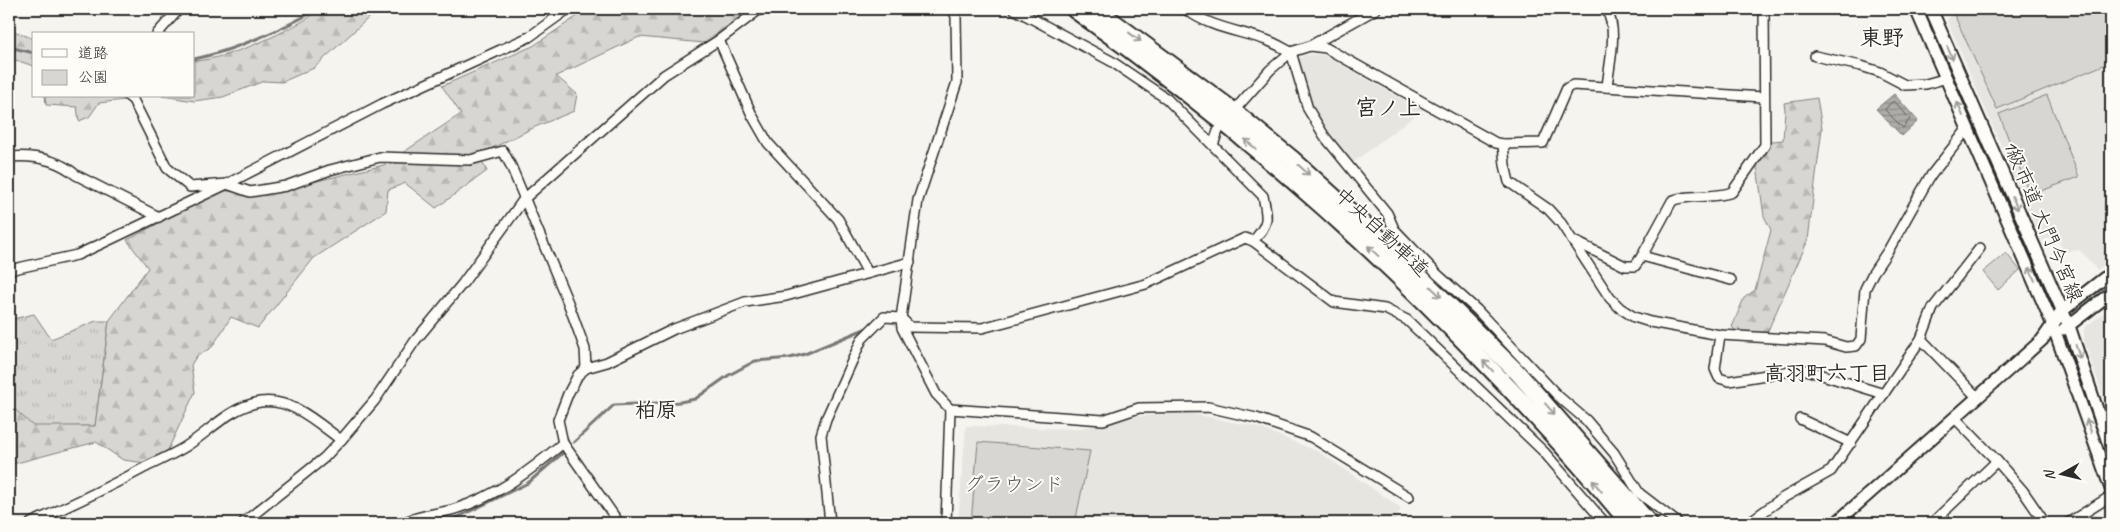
<svg xmlns="http://www.w3.org/2000/svg" width="2120" height="532" font-family="Caveat,'Klee One',sans-serif">
  <style>
    .built { fill: #e6e5e0 }
    .grass { fill: url(#grass-tufts); stroke: #81807e }
    .forest { fill: url(#forest-firs); stroke: #81807e }
    .green { fill: #d7d6d2; stroke: #81807e }
    .water { fill: url(#water-rules); stroke: #797877 }
    .lines { fill: none; stroke-linecap: round; stroke-linejoin: round }
    .shore { stroke: #5f5f5d; stroke-width: 1 }
    .stream { stroke: #797877; stroke-width: 3 }
    .minor-casing { stroke: #2b2b2b; stroke-width: 12 }
    .tertiary-casing { stroke: #2b2b2b; stroke-width: 15 }
    .motorway-casing { stroke: #2b2b2b; stroke-width: 20 }
    .minor { stroke: #fdfcf7; stroke-width: 9 }
    .tertiary { stroke: #fdfcf7; stroke-width: 11 }
    .motorway { stroke: #fdfcf7; stroke-width: 16 }
    .oneway { stroke: #9e9e9b }
    .labels { text-anchor: middle; dominant-baseline: central; stroke-width: 4; stroke-linejoin: round; paint-order: stroke }
    .street-label { font-size: 20px; fill: #2b2b2b; stroke: #fdfcf7 }
    .park-label { font-size: 20px; fill: #565655; stroke: #fdfcf7 }
    .neighbourhood-label { font-size: 21px; font-weight: bold; fill: #2b2b2b; stroke: #fdfcf7 }
    .quarter-label { font-size: 22px; font-weight: bold; fill: #2b2b2b; stroke: #fdfcf7 }
  </style>
  <defs>
    <pattern id="grass-tufts" width="24" height="20" patternUnits="userSpaceOnUse" patternTransform="scale(1.25)"><rect width="24" height="20" fill="#d7d6d2"/><path d="M3 7l-1-3M5 7V3M7 7l1-3M15 17l-1-3M17 17v-4M19 17l1-3" fill="none" stroke="#b9b8b4"/></pattern>
    <pattern id="forest-firs" width="22" height="20" patternUnits="userSpaceOnUse" patternTransform="scale(1.25)"><rect width="22" height="20" fill="#d7d6d2"/><path d="M5 1l3.5 6h-7zM16 11l3.5 6h-7z" fill="#b9b8b4"/></pattern>
    <pattern id="water-rules" width="6" height="5" patternUnits="userSpaceOnUse" patternTransform="scale(1.25)"><rect width="6" height="5" fill="#adaca9"/><path d="M0 2.5h6" fill="none" stroke="#8d8c8a"/></pattern>
  </defs>
  <rect width="100%" height="100%" fill="#f5f4ef"/>
  <filter id="ink" filterUnits="userSpaceOnUse"><feTurbulence type="fractalNoise" baseFrequency=".02" numOctaves="2"/><feDisplacementMap in="SourceGraphic" scale="10" xChannelSelector="R" yChannelSelector="G"/><feConvolveMatrix kernelMatrix="1 2 1 2 8 2 1 2 1" color-interpolation-filters="sRGB"/></filter>
  <g filter="url(#ink)">
    <!-- built -->
    <g class="built">
      <path d="M1956 9H2111V259L2097 270 2080 250 2063 252 2056 235 2042 241 1947 20Z"/>
      <path d="M1316 54 1326 56 1422 110 1351 164 1311 107 1297 59 1305 55Z"/>
      <path d="M2103 313 2111 327V419L2084 340V328Z"/>
      <path d="M1189 413 1257 427 1319 452 1401 508 1394 523H958L966 426 1077 429 1138 416Z"/>
    </g>
    <!-- grass -->
    <path class="grass" d="M34 314 51 339 96 321H109L95 426 33 427 9 404V320Z"/>
    <!-- forest -->
    <g class="forest">
      <path d="M322 9H378L314 68 282 82 264 81 223 97 194 101 162 96H194V61C230 59 292 30 322 9Z"/>
      <path d="M588 9H751L704 43 639 37 556 76 577 94 574 111 535 127 478 155 487 171 436 208 405 183 388 190 386 211 314 258 258 328 231 317 212 347 196 357 191 365 195 392 167 452 146 463 123 460 96 442 9 465V404L33 426H95L109 321 148 268 127 240 221 190 258 195 384 165 461 114 442 86 533 46Z"/>
      <path d="M9 29 34 39V66L9 58Z"/>
      <path d="M45 96H112L124 100 99 103 89 117 79 121 77 107 46 105Z"/>
      <path d="M1817 98 1822 128 1808 240 1766 335 1737 332 1732 327 1744 298 1755 290 1771 230 1764 216 1756 160 1761 142 1783 140 1785 110 1784 103Z"/>
    </g>
    <!-- green -->
    <g class="green">
      <path d="M1956 9H2111V62L1997 109 1953 12Z"/>
      <path d="M2047 95 2079 177 2030 195 1999 114Z"/>
      <path d="M2006 253 2020 270 1998 290 1983 272Z"/>
      <path d="M978 442 1090 451 1075 523H971Z"/>
    </g>
    <!-- water -->
    <path class="water" d="M1894 94 1918 121 1902 136 1876 109Z"/>
    <g class="lines">
      <!-- shore -->
      <path class="shore" d="M1892 102H1895L1910 119 1903 128 1885 110Z"/>
      <!-- stream -->
      <g class="stream">
        <path d="M9 47 34 53"/>
        <path d="M194 59C229 52 287 28 317 9"/>
        <path d="M574 442 614 405 680 402 695 399 729 375 755 361 790 358 805 354 867 328"/>
        <path d="M446 523 528 483 565 451"/>
      </g>
      <!-- minor casing -->
      <g class="minor-casing">
        <g id="minor">
          <path d="M952 9 956 16 957 82 918 200 901 318 902 328 936 394 950 409 1103 420 1139 408 1208 407 1256 418 1311 437 1409 497"/>
          <path d="M1014 9 1111 61 1167 99 1263 196C1268 219 1269 224 1253 241L1334 302 1385 309 1407 320 1544 452 1605 523"/>
          <path d="M1185 9C1211 28 1237 30 1266 40 1275 43 1283 48 1291 52"/>
          <path d="M1606 9C1619 30 1609 64 1607 87"/>
          <path d="M157 34 179 9"/>
          <path d="M719 40 752 115 768 143 838 219 868 273"/>
          <path d="M1310 46 1326 48 1496 143 1503 144 1543 143 1567 88 1573 85 1763 97"/>
          <path d="M1291 52 1308 109 1325 137 1387 213 1394 229 1437 274 1477 310 1558 396 1586 420 1614 453 1639 493 1678 523"/>
          <path d="M1815 56 1861 66 1880 72 1905 85 1926 84 1947 78"/>
          <path d="M128 96 133 100 167 168 190 187 227 184 250 192 286 186 330 170 380 157 470 160 503 151 511 166 569 305 585 349 586 368"/>
          <path d="M1239 105 1270 70 1291 52 1310 46 1376 9"/>
          <path d="M1503 144 1505 165 1509 182 1548 209 1561 223 1610 298 1620 308 1634 317 1650 322 1720 335 1825 341 1846 347 1856 346 1861 339 1865 289 1873 273 1889 249 1929 178 1968 128"/>
          <path d="M1213 145 1218 131"/>
          <path d="M9 157C33 155 57 159 76 175L159 217"/>
          <path d="M1572 240 1625 266H1635L1642 256 1672 201C1683 194 1715 199 1732 192L1765 145 1764 9"/>
          <path d="M1642 256 1731 280"/>
          <path d="M9 270 77 255 103 243 227 184 382 104 529 37 568 9"/>
          <path d="M1720 335 1715 369 1719 378 1729 381 1803 369 1884 394"/>
          <path d="M1921 339 1978 398"/>
          <path d="M1955 418 1997 461 2023 491 2045 523"/>
          <path d="M1800 419 1851 443"/>
          <path d="M31 523C69 506 107 488 144 468 158 461 172 455 185 447 209 432 230 407 260 402 291 397 318 423 341 440"/>
          <path d="M243 523 324 458 341 440 375 400 415 341 463 283 524 199 664 75 719 40 760 9"/>
          <path d="M403 523C419 515 438 514 455 509 497 496 530 471 563 443"/>
          <path d="M619 523 563 443 558 420 568 394 578 375 586 368 607 362 674 329 745 302 786 296 910 262"/>
          <path d="M830 523 821 435 826 419 862 339 884 317 901 318 910 327 982 328 1146 284 1245 238 1253 241"/>
          <path d="M946 523 950 409"/>
          <path d="M1748 523 1781 499 1831 471 1921 339 1933 308 1980 248"/>
          <path d="M1932 523 1997 461"/>
          <path d="M2068 523 2111 496"/>
        </g>
      </g>
      <!-- tertiary casing -->
      <g class="tertiary-casing">
        <g id="tertiary">
          <path d="M1916 9 2052 323 2111 489"/>
          <path d="M1931 9 2069 326 2111 451"/>
          <path d="M2064 329 2111 293"/>
          <path d="M1836 523 2042 340 2062 311 2111 273"/>
        </g>
      </g>
      <!-- motorway casing -->
      <g class="motorway-casing">
        <g id="motorway">
          <path d="M1074 9C1225 116 1361 233 1489 367 1537 417 1585 469 1629 523"/>
          <path d="M1096 9 1227 106 1292 159 1401 258 1517 372 1649 523"/>
        </g>
      </g>
      <!-- minor -->
      <use href="#minor" class="minor"/>
      <!-- tertiary -->
      <use href="#tertiary" class="tertiary"/>
      <!-- motorway -->
      <use href="#motorway" class="motorway"/>
    </g>
    <!-- one-way arrows -->
    <defs><path id="oneway-shaft" d="M-6 0H5M1.5-3L5.5 0L1.5 3" fill="none" stroke-width="1.6" stroke-linecap="round" stroke-linejoin="round" transform="scale(1.25)"/></defs>
    <g class="oneway">
      <use href="#oneway-shaft" transform="translate(1135 37) rotate(36)"/>
      <use href="#oneway-shaft" transform="translate(1950 53) rotate(66)"/>
      <use href="#oneway-shaft" transform="translate(1960 109) rotate(-113)"/>
      <use href="#oneway-shaft" transform="translate(1250 144) rotate(-140)"/>
      <use href="#oneway-shaft" transform="translate(1304 170) rotate(42)"/>
      <use href="#oneway-shaft" transform="translate(2015 203) rotate(67)"/>
      <use href="#oneway-shaft" transform="translate(1373 251) rotate(-137)"/>
      <use href="#oneway-shaft" transform="translate(2032 274) rotate(-113)"/>
      <use href="#oneway-shaft" transform="translate(1436 292) rotate(44)"/>
      <use href="#oneway-shaft" transform="translate(2078 352) rotate(71)"/>
      <use href="#oneway-shaft" transform="translate(1488 366) rotate(-134)"/>
      <use href="#oneway-shaft" transform="translate(1550 409) rotate(48)"/>
      <use href="#oneway-shaft" transform="translate(2089 426) rotate(-109)"/>
      <use href="#oneway-shaft" transform="translate(1597 486) rotate(-130)"/>
    </g>
  </g>
  <g class="labels">
    <!-- street labels -->
    <g class="street-label">
      <text transform="translate(2043 221) rotate(67)">1級市道 大門今宮線</text>
      <text transform="translate(1382 232) rotate(43)">中央自動車道</text>
    </g>
    <!-- park labels -->
    <g class="park-label">
      <text x="1014" y="484">グラウンド</text>
    </g>
    <!-- neighbourhood labels -->
    <g class="neighbourhood-label">
      <text x="1827" y="373">高羽町六丁目</text>
      <text x="656" y="410">柏原</text>
    </g>
    <!-- quarter labels -->
    <g class="quarter-label">
      <text x="1882" y="38">東野</text>
      <text x="1388" y="108">宮ノ上</text>
    </g>
  </g>
  <!-- margin -->
  <rect width="2120" height="532" fill="none" stroke="#fdfcf7" stroke-width="30"/>
  <rect x="15" y="15" width="2090" height="502" fill="none" stroke="#2b2b2b" stroke-width="2" filter="url(#ink)"/>
  <!-- legend -->
  <rect x="32" y="32" width="162" height="65" fill="#fdfcf7" stroke="#a9a8a5"/>
  <rect x="42" y="49" width="25" height="8" fill="#fdfcf7" stroke="#a9a8a5"/>
  <text x="78" y="58" font-size="15" fill="#2b2b2b">道路</text>
  <rect x="42" y="70" width="25" height="15" fill="#d7d6d2" stroke="#a9a8a5"/>
  <text x="78" y="82" font-size="15" fill="#2b2b2b">公園</text>
  <!-- north arrow -->
  <g transform="translate(2062 474) rotate(262)" stroke="#fdfcf7" stroke-width="4" paint-order="stroke">
  <path d="M0-4L9 19L0 12L-9 19Z" fill="#2b2b2b"/>
  <text y="-8" font-size="14" font-weight="bold" text-anchor="middle" fill="#2b2b2b">N</text>
  </g>
</svg>
